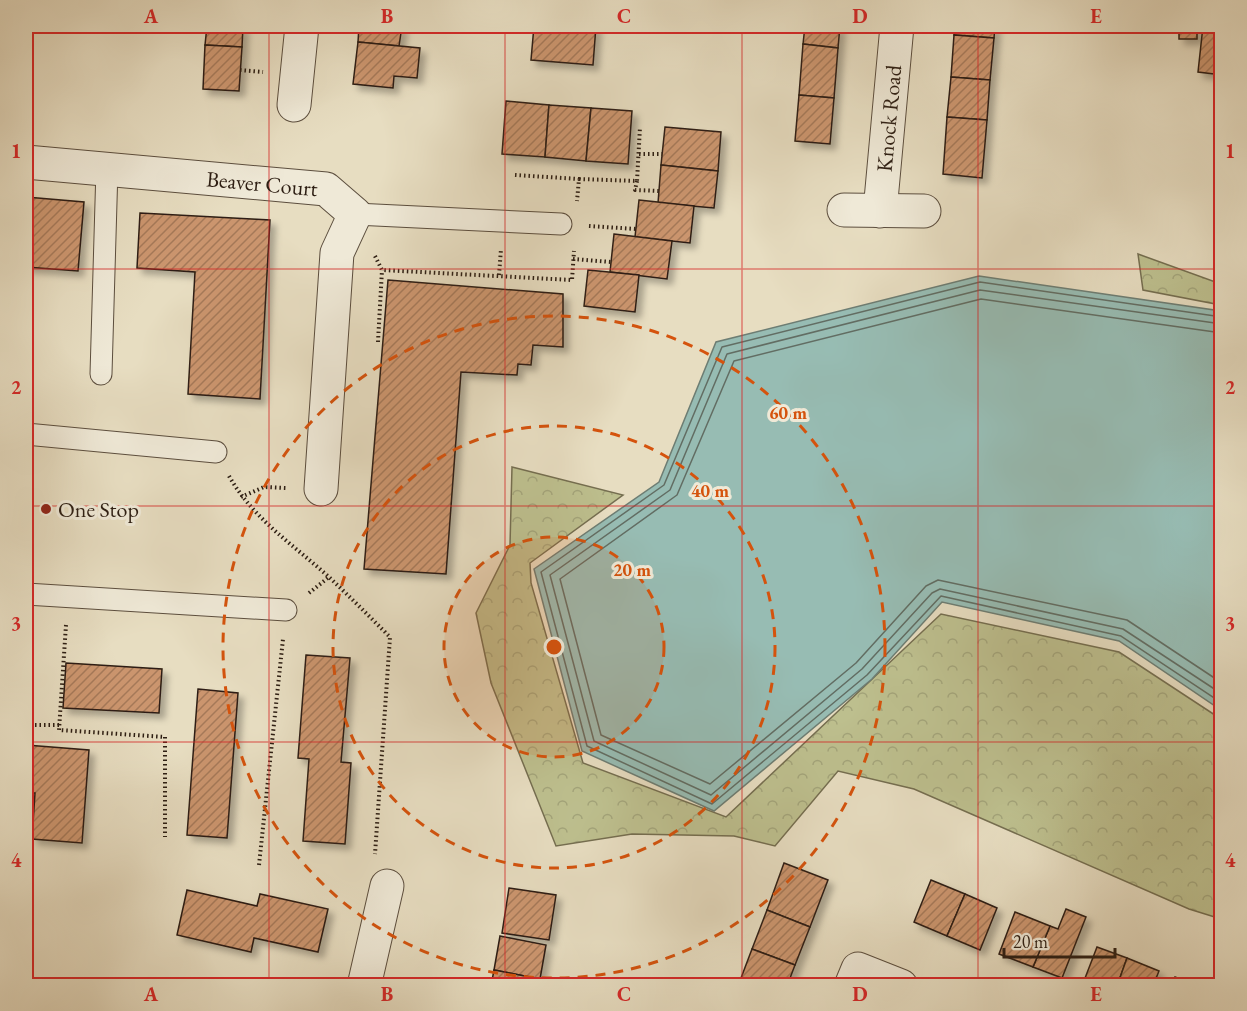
<svg xmlns="http://www.w3.org/2000/svg" width="1247" height="1011" font-family="'EB Garamond',serif">
  <style>
    .forest { fill: url(#forest-crowns); stroke: #756e50; stroke-width: 1.5 }
    .water { fill: #97bcb3; stroke: #6d7d73; stroke-width: 1.5 }
    .lines { fill: none; stroke-linecap: round; stroke-linejoin: round }
    .shore { stroke: #626d63; stroke-width: 1.5 }
    .building { fill: url(#building-hatch); stroke: #2d1e13; stroke-width: 1.5; filter: url(#shadow) }
    .lane-casing { stroke: #5c4e3e; stroke-width: 23 }
    .street-casing { stroke: #5c4e3e; stroke-width: 35 }
    .path { stroke: #2d1e13; stroke-width: 4; stroke-dasharray: 1.5 3; stroke-linecap: butt }
    .lane { stroke: #efe9d7; stroke-width: 21 }
    .street { stroke: #efe9d7; stroke-width: 33 }
    .grid { fill: none; stroke: #d62828; stroke-width: 1.5; stroke-opacity: 0.55 }
    .ring { fill: none; stroke: #d5530d; stroke-width: 3; stroke-dasharray: 10 8 }
    .poi-dot { fill: #8f2418; stroke: #efe9d7; stroke-width: 2 }
    .labels { text-anchor: middle; dominant-baseline: central; stroke-width: 6; stroke-linejoin: round; paint-order: stroke }
    .street-label { font-size: 22px; fill: #2d1e13; stroke: #efe9d7 }
    .poi-label { font-size: 22px; fill: #2d1e13; stroke: #efe9d7; text-anchor: start }
    .centre { fill: #d5530d; stroke: #efe9d7; stroke-width: 3 }
    .ring-label { font-size: 18px; text-anchor: middle; font-weight: bold; fill: #d5530d; stroke: #efe9d7; stroke-width: 6; stroke-linejoin: round; paint-order: stroke }
    .neatline { fill: none; stroke: #d62828; stroke-width: 2 }
    .grid-label { font-size: 20px; text-anchor: middle; font-weight: bold; fill: #d62828 }
  </style>
  <defs>
    <pattern id="forest-crowns" width="20" height="18" patternUnits="userSpaceOnUse" patternTransform="scale(1.5)"><rect width="20" height="18" fill="#bdbf8e"/><path d="M2 6a3 3 0 1 1 6 0M12 15a3 3 0 1 1 6 0" fill="none" stroke="#a3a47a"/></pattern>
    <pattern id="building-hatch" width="6" height="6" patternUnits="userSpaceOnUse" patternTransform="scale(1.5)"><rect width="6" height="6" fill="#cb956e"/><path d="M-1 1l2-2M0 6l6-6M5 7l2-2" fill="none" stroke="#a57959"/></pattern>
    <filter id="shadow"><feDropShadow dx="5.5" dy="5.5" stdDeviation="3" flood-color="#0004"/></filter>
  </defs>
  <rect width="100%" height="100%" fill="#e7ddc1"/>
  <filter id="stains"><feTurbulence type="fractalNoise" baseFrequency=".00333" numOctaves="4"/><feColorMatrix values="0 0 0 0 .2 0 0 0 0 .09 0 0 0 0 .02 0 0 0 .5 -.17"/></filter>
  <radialGradient id="worn" r=".72"><stop offset=".6" stop-color="#630" stop-opacity="0"/><stop offset="1" stop-color="#630" stop-opacity=".3"/></radialGradient>
  <!-- forest -->
  <g class="forest">
    <path d="M1138 254 1221 284V305L1143 290Z"/>
    <path d="M512 467 623 495 530 563 531 583 583 763 726 817 941 614 1119 652 1221 719V919L1189 909 914 789 838 771 775 846 734 836 632 834 556 846 491 683 476 613 510 545Z"/>
  </g>
  <!-- water -->
  <path class="water" d="M979 276 1221 311V710L1119 641 942 602 872 679 714 811 582 751 534 569 659 482 716 342Z"/>
  <g class="lines">
    <!-- shore -->
    <g class="shore">
      <path d="M1222 317 980 282 722 347 664 485 541 572 587 746 712 804 867 675 941 596 1121 636 1222 703"/>
      <path d="M1222 324 980 290 727 354 670 490 550 575 594 741 711 795 862 669 932 593 940 589 1123 629 1222 694"/>
      <path d="M1222 333 981 299 734 361 677 495 560 579 601 735 710 784 856 663 926 586 938 580 1127 620 1222 683"/>
    </g>
  </g>
  <!-- building -->
  <g class="building">
    <path d="M207 26H243L242 47 205 45Z"/>
    <path d="M359 26H402L399 46 358 42Z"/>
    <path d="M534 26H596L593 65 531 60Z"/>
    <path d="M805 26H840L838 48 803 44Z"/>
    <path d="M955 26H995L994 38 954 35Z"/>
    <rect x="1179" y="26" width="18" height="13"/>
    <path d="M1203 26H1222V75L1198 72Z"/>
    <path d="M954 35 994 38 990 80 951 77Z"/>
    <path d="M358 42 420 48 417 78 394 76 393 88 353 84Z"/>
    <path d="M803 44 838 48 834 98 799 95Z"/>
    <path d="M205 45 242 47 239 91 203 89Z"/>
    <path d="M951 77 990 80 987 120 947 117Z"/>
    <path d="M799 95 834 98 830 144 795 141Z"/>
    <path d="M506 101 549 105 545 157 502 154Z"/>
    <path d="M549 105 591 108 586 161 545 157Z"/>
    <path d="M591 108 632 111 628 164 586 161Z"/>
    <path d="M947 117 987 120 982 178 943 174Z"/>
    <path d="M665 127 721 132 718 171 661 165Z"/>
    <path d="M661 165 718 171 714 208 658 203Z"/>
    <path d="M26 197 84 202 78 271 26 267Z"/>
    <path d="M639 200 694 206 690 243 635 237Z"/>
    <path d="M140 213 270 220 260 399 188 394 195 272 137 268Z"/>
    <path d="M614 234 672 241 667 279 610 272Z"/>
    <path d="M588 270 639 275 635 312 584 306Z"/>
    <path d="M388 280 563 294V347L533 345 531 365 518 364 517 375 461 372 446 574 364 569Z"/>
    <path d="M306 655 350 658 341 762 351 763 345 844 303 841 309 759 298 758Z"/>
    <path d="M66 663 162 669 159 713 63 708Z"/>
    <path d="M198 689 238 693 227 838 187 835Z"/>
    <path d="M26 745 89 750 82 843 32 839 35 793H26Z"/>
    <path d="M784 863 828 880 810 927 767 910Z"/>
    <path d="M931 880 965 894 947 936 914 922Z"/>
    <path d="M509 888 556 895 549 940 502 933Z"/>
    <path d="M187 890 257 906 260 894 328 909 318 952 254 938 251 952 177 935Z"/>
    <path d="M965 894 997 908 980 950 947 936Z"/>
    <path d="M1066 909 1086 917 1062 978 1033 967 1050 926 1058 929Z"/>
    <path d="M767 910 810 927 795 965 752 949Z"/>
    <path d="M1015 912 1050 926 1033 967 999 954Z"/>
    <path d="M500 936 546 945 540 979 494 970Z"/>
    <path d="M1097 947 1127 958 1117 986H1082Z"/>
    <path d="M752 949 795 965 787 986H738Z"/>
    <path d="M1127 958 1159 971 1153 986H1117Z"/>
    <path d="M494 970 540 979 538 986H491Z"/>
    <path d="M1175 977 1198 986H1172Z"/>
  </g>
  <g class="lines">
    <!-- lane casing -->
    <g class="lane-casing">
      <g id="lane">
        <path d="M355 214 561 224"/>
        <path d="M101 374 107 168"/>
        <path d="M26 434 216 452"/>
        <path d="M26 594 286 610"/>
      </g>
    </g>
    <!-- street casing -->
    <g class="street-casing">
      <g id="street">
        <path d="M294 105 302 26"/>
        <path id="s1" d="M26 162 326 189 355 214 337 253 321 489"/>
        <path d="M844 210 924 211"/>
        <path id="s2" d="M880 211 897 26"/>
        <path d="M364 986 387 886"/>
        <path d="M851 986 858 969 901 986"/>
      </g>
    </g>
    <!-- path -->
    <g class="path">
      <path d="M243 27 267 28"/>
      <path d="M240 70 263 72"/>
      <path d="M639 154H662"/>
      <path d="M515 175 579 179 577 201"/>
      <path d="M579 179 637 181 640 127"/>
      <path d="M637 181 635 190 659 191"/>
      <path d="M589 226 636 229"/>
      <path d="M375 256 382 270 572 280 574 251"/>
      <path d="M573 259 611 262"/>
      <path d="M499 275 501 249"/>
      <path d="M378 342 382 270"/>
      <path d="M229 476C254 520 294 545 330 578 350 597 370 617 390 637L375 854"/>
      <path d="M241 497 264 487 286 488"/>
      <path d="M309 593 329 577"/>
      <path d="M66 625 59 730 165 737V837"/>
      <path d="M26 725H59"/>
      <path d="M259 865 283 639"/>
      <path d="M581 986 583 980"/>
    </g>
    <!-- lane -->
    <use href="#lane" class="lane"/>
    <!-- street -->
    <use href="#street" class="street"/>
  </g>
  <!-- grid -->
  <path class="grid" d="M269 26V986M505 26V986M742 26V986M978 26V986M26 269H1222M26 506H1222M26 742H1222"/>
  <!-- distance rings -->
  <circle cx="554" cy="647" r="110" fill="#d5530d" fill-opacity=".12"/>
  <g class="ring">
    <circle cx="554" cy="647" r="110"/>
    <circle cx="554" cy="647" r="221"/>
    <circle cx="554" cy="647" r="331"/>
  </g>
  <!-- markers -->
  <circle class="poi-dot" cx="46" cy="509" r="6"/>
  <g class="labels">
    <!-- street labels -->
    <g class="street-label">
      <text stroke="none"><textPath href="#s2" startOffset="93">Knock Road</textPath></text>
      <text stroke="none"><textPath href="#s1" startOffset="237">Beaver Court</textPath></text>
    </g>
    <!-- poi labels -->
    <g class="poi-label">
      <text x="58" y="509">One Stop</text>
    </g>
  </g>
  <circle cx="554" cy="647" r="9" class="centre"/>
  <g class="ring-label">
    <text x="788" y="419">60 m</text>
    <text x="710" y="497">40 m</text>
    <text x="632" y="576">20 m</text>
  </g>
  <!-- margin -->
  <rect width="1247" height="1011" fill="none" stroke="#e7ddc1" stroke-width="66"/>
  <!-- scale -->
  <path d="M1004 948v9h111v-9" fill="none" stroke="#2d1e13" stroke-width="3"/>
  <text x="1013" y="948" font-size="18" fill="#2d1e13" stroke="#efe9d7" stroke-width="4.5" paint-order="stroke">20 m</text>
  <rect x="33" y="33" width="1181" height="945" class="neatline"/>
  <g class="grid-label">
    <text x="151" y="23">A</text>
    <text x="387" y="23">B</text>
    <text x="624" y="23">C</text>
    <text x="860" y="23">D</text>
    <text x="1096" y="23">E</text>
    <text x="16" y="158">1</text>
    <text x="1230" y="158">1</text>
    <text x="16" y="394">2</text>
    <text x="1230" y="394">2</text>
    <text x="16" y="630">3</text>
    <text x="1230" y="630">3</text>
    <text x="16" y="867">4</text>
    <text x="1230" y="867">4</text>
    <text x="151" y="1001">A</text>
    <text x="387" y="1001">B</text>
    <text x="624" y="1001">C</text>
    <text x="860" y="1001">D</text>
    <text x="1096" y="1001">E</text>
  </g>
  <rect width="100%" height="100%" filter="url(#stains)"/>
  <rect width="100%" height="100%" fill="url(#worn)"/>
</svg>
